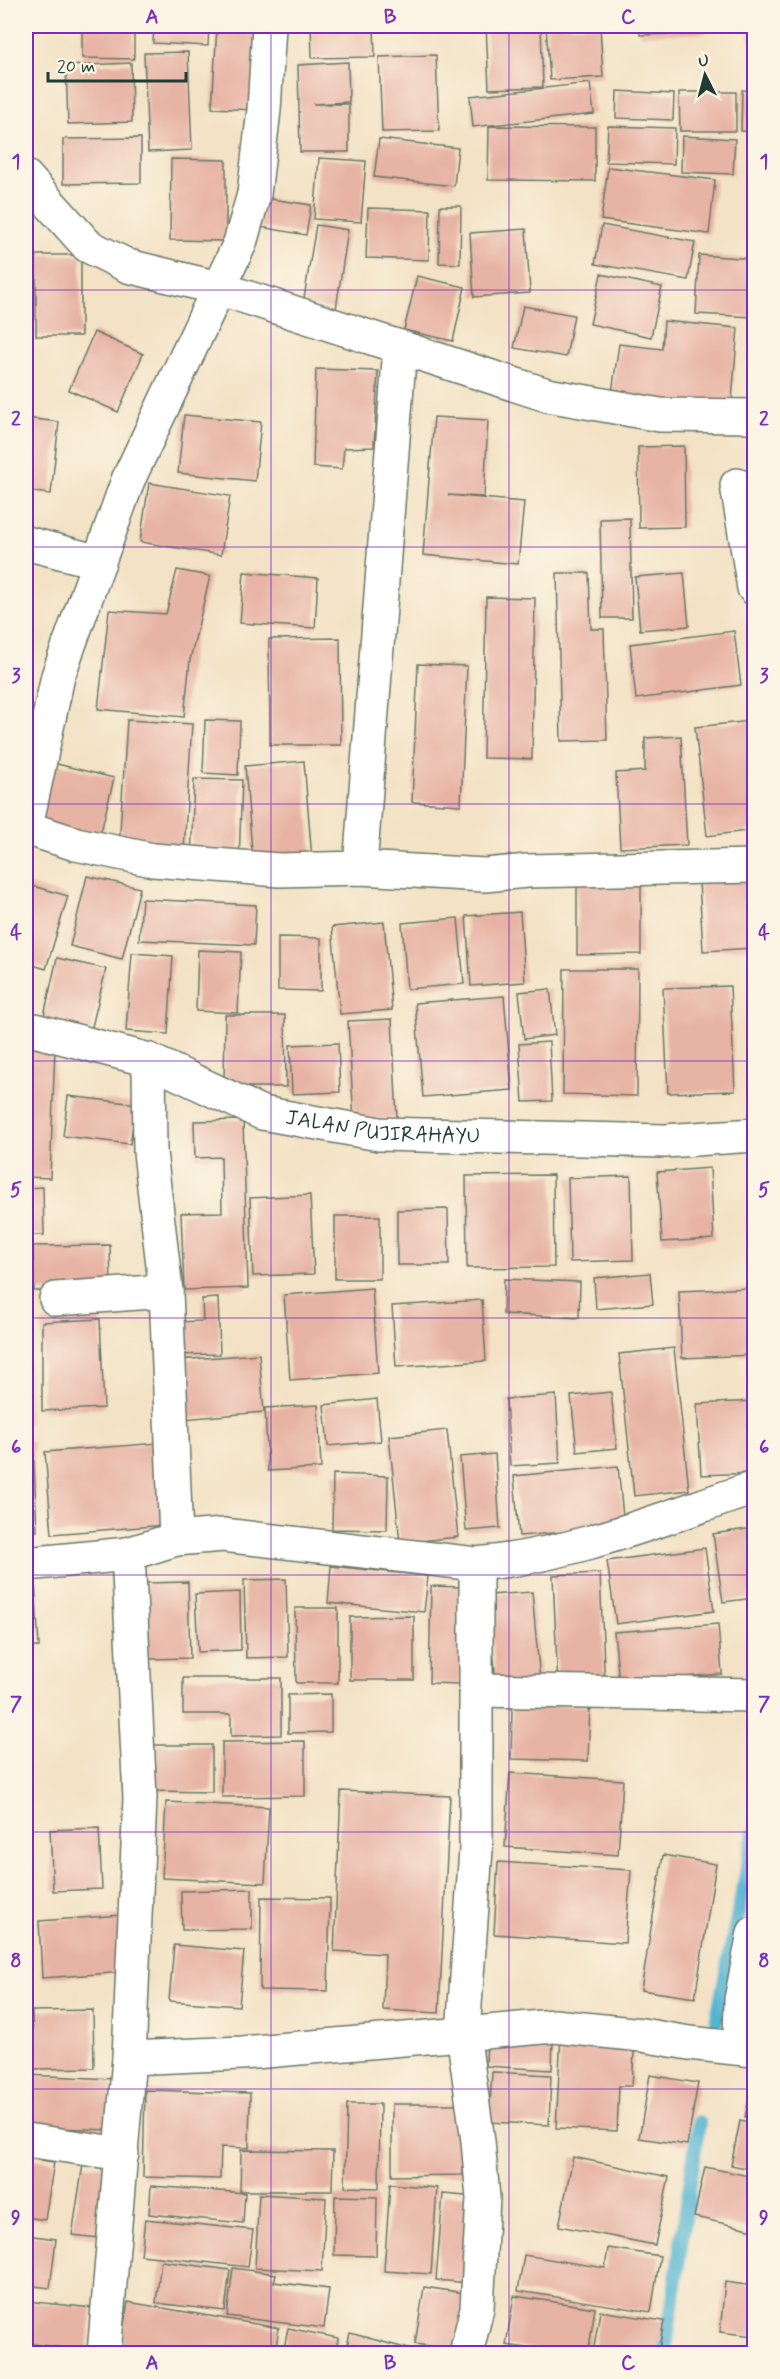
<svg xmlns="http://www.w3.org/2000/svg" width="780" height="2379" font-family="Mynerve,sans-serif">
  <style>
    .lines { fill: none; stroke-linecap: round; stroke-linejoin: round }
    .stream { stroke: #52b4d1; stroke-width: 14 }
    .building { fill: #e7b3a4 }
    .street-casing { stroke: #697767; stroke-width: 36 }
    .street { stroke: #fff; stroke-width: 33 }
    .grid { fill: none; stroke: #7b2cbf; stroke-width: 1.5; stroke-opacity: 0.55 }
    .labels { text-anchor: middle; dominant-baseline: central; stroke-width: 4.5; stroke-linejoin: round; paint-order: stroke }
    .street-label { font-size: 21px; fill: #1f3d34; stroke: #fcf5e5 }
    .neatline { fill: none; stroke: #7b2cbf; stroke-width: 2 }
    .grid-label { font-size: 20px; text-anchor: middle; font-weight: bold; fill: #7b2cbf }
  </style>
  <rect width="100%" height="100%" fill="#fcf5e5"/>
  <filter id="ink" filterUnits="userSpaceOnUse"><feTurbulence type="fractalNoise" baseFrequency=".0167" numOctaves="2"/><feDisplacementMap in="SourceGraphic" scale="12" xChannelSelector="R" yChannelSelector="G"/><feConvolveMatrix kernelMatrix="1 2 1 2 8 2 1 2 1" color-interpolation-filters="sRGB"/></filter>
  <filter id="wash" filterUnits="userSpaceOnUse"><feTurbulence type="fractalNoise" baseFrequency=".008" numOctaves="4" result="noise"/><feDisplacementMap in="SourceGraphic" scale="24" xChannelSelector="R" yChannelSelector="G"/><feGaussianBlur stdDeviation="1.35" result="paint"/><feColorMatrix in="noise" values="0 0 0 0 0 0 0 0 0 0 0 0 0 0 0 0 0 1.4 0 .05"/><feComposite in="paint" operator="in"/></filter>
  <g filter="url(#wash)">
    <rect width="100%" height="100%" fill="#f3e2c5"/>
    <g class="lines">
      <!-- stream -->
      <g class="stream">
        <path d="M715 2028 754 1833"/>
        <path d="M665 2354 699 2122"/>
      </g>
    </g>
    <g id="blocks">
      <!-- building -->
      <g class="building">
        <path d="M82 26H134V59L82 58Z"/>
        <path d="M154 26H209L208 46 153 43Z"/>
        <path d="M217 26H260L256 110 212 108Z"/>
        <path d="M311 26H374L375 57 312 58Z"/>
        <path d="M486 26H541L543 87 489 89Z"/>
        <path d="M546 26H600L603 77 550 80Z"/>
        <path d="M639 26H706V33L640 35Z"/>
        <path d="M749 34H754V63H753Z"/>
        <path d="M188 52 192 150 148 152 144 53Z"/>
        <path d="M436 55 439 131 382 132 379 57Z"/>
        <path d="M348 62 349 102 313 104H349V152H300L298 65Z"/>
        <path d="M131 63 132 122 68 124 66 66Z"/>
        <path d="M590 83 594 114 473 127 470 96Z"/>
        <path d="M742 90 754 91V132L741 131Z"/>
        <path d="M617 91 674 94 673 120 616 118Z"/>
        <path d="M679 92H736V131H680Z"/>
        <path d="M489 126 595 127V181L488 180Z"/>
        <path d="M608 126 675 128 674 164 606 162Z"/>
        <path d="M682 136 735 139 733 174 681 172Z"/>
        <path d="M141 138V183L63 184V139Z"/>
        <path d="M379 139 458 148 454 186 374 177Z"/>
        <path d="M319 158 366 161 361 222 314 219Z"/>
        <path d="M171 159 226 160V241L170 240Z"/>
        <path d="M608 167 715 180 709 234 601 220Z"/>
        <path d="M265 198 311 205 306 235 260 227Z"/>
        <path d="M440 206H461L460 264 439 263Z"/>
        <path d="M368 208 430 210 429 260 366 258Z"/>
        <path d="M316 225 348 230 336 309 303 304Z"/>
        <path d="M602 225 695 242 688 280 595 264Z"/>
        <path d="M526 229 530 293 474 297 470 233Z"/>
        <rect x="36" y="255" width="45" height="81"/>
        <path d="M699 255 754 259 753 317 696 314Z"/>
        <path d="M601 274 662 287 651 337 590 324Z"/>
        <path d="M417 276 465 287 453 341 404 330Z"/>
        <path d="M523 306 574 315 566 357 514 348Z"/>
        <path d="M664 321 738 328 731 412 611 399 619 344 662 349Z"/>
        <path d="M94 332 143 354 118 412 69 390Z"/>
        <path d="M316 369 378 371 374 447 344 448 342 469 313 467Z"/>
        <path d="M184 415 261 422 255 481 178 473Z"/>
        <path d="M434 417 488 420 484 497 448 495 524 502 518 564 423 555Z"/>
        <path d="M26 418 59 422 51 494 26 491Z"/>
        <path d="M684 446 685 527 639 528 638 447Z"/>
        <path d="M149 483 230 496 221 555 140 542Z"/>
        <path d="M630 518 632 618H602L600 519Z"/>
        <path d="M177 570 210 576 190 660 184 717 98 709 109 610 166 614Z"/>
        <path d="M244 572 318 578 315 628 240 623Z"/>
        <path d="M557 573H589L591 629H604L607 740 561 741Z"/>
        <path d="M684 573 689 626 640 630 635 577Z"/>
        <path d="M486 597 535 598 532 759 483 758Z"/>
        <path d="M734 631 741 685 636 699 630 644Z"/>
        <path d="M340 638 341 745H270L269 639Z"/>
        <path d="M418 664 467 666 461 805 412 802Z"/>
        <path d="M127 720 192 724 184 850 119 847Z"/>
        <path d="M205 720 240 721 238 775 203 773Z"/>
        <path d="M751 721 754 753V830L707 836 695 727Z"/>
        <path d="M681 736 687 845 620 848 616 773 645 771V738Z"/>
        <path d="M304 761 312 859 253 863 245 766Z"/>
        <path d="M53 763 114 778 99 840 38 826Z"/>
        <path d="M194 779 242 780 239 862 191 860Z"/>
        <path d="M87 876 140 888 122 959 70 946Z"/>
        <path d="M641 878V954L577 955V879Z"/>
        <path d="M754 879V948L703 951 699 882Z"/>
        <path d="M26 884 68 896 46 969 26 963Z"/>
        <path d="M142 899 256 905 254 945 139 940Z"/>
        <path d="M520 912 525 982 471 986 466 916Z"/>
        <path d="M458 918 464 984 407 989 402 923Z"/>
        <path d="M384 922 392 1010 340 1014 332 927Z"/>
        <path d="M278 937 321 938V991L278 990Z"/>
        <path d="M198 950 241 952 238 1013 196 1011Z"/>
        <path d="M132 953 173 956 168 1034 126 1031Z"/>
        <path d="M57 958 106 969 91 1031 43 1020Z"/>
        <path d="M564 969H638L637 1096 563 1094Z"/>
        <path d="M730 986 735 1091 668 1093 663 988Z"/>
        <path d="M550 989 555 1035 524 1039 519 992Z"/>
        <path d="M504 996 512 1090 423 1097 415 1003Z"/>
        <path d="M225 1015H285L286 1087H224Z"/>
        <path d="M392 1019 397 1118 354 1121 348 1021Z"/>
        <path d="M549 1042 552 1101 523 1102 519 1044Z"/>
        <path d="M338 1043 340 1092 292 1094 290 1045Z"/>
        <path d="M26 1047 55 1048 50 1178 26 1177Z"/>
        <path d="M68 1096 136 1104 130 1144 63 1136Z"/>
        <path d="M243 1120 248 1288 184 1290 181 1213 222 1212 221 1157 195 1158 194 1121Z"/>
        <path d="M710 1168 714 1239 662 1242 657 1172Z"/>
        <path d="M553 1175 554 1267 467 1268 466 1176Z"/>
        <path d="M631 1176 633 1260 570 1262 568 1178Z"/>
        <path d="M43 1187 44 1235H26V1188Z"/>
        <path d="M310 1195 314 1274 253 1276 250 1198Z"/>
        <path d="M448 1209 449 1265H397V1210Z"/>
        <rect x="335" y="1216" width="45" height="63"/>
        <path d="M110 1245 111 1290 34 1291 33 1246Z"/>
        <path d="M650 1273 653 1304 596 1309 594 1278Z"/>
        <path d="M504 1279 580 1282 579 1318 503 1314Z"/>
        <path d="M372 1288 378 1373 290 1380 284 1295Z"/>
        <path d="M754 1288V1355L682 1358 679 1291Z"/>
        <path d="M218 1298 220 1354 172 1355V1322L203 1321 202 1299Z"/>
        <path d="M482 1300 486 1361 396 1367 392 1306Z"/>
        <rect x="26" y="1307" width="2" height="117"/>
        <path d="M100 1319 104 1408 42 1411V1322Z"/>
        <path d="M674 1348 689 1490 634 1496 619 1354Z"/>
        <path d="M259 1354 264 1412 183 1419 178 1360Z"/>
        <path d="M611 1392 617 1448 577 1452 571 1396Z"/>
        <path d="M556 1395 560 1463 510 1466 506 1399Z"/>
        <path d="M377 1399 381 1441 328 1446 324 1405Z"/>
        <path d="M754 1401V1473L701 1475 697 1404Z"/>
        <path d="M318 1405 321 1468 268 1471 265 1408Z"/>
        <path d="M447 1430 458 1537 400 1543 389 1436Z"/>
        <path d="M33 1441 37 1531 26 1532V1442Z"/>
        <path d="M159 1443 166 1525 52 1534 45 1452Z"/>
        <path d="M495 1454 500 1528 466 1531 460 1457Z"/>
        <path d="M618 1466 624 1527 519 1536 514 1476Z"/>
        <path d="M333 1474 388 1476 387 1530 332 1529Z"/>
        <path d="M753 1528 754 1598 723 1602 713 1534Z"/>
        <path d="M705 1548 714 1611 616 1624 607 1561Z"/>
        <path d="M331 1566 428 1576 424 1612 328 1603Z"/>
        <path d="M600 1573 605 1687 558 1689 553 1575Z"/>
        <path d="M286 1579 288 1657 246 1658 244 1580Z"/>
        <path d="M188 1582 190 1658 148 1659 145 1583Z"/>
        <path d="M35 1583 39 1647H26V1584Z"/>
        <path d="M431 1586 461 1587 460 1684 429 1683Z"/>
        <path d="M240 1592 241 1650 198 1652 195 1594Z"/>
        <path d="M532 1592 540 1681 496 1685 489 1595Z"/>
        <path d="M295 1608H338V1683H296Z"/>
        <path d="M414 1616V1680H350V1617Z"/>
        <path d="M718 1624 722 1674 619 1682 614 1632Z"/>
        <path d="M183 1678H281V1735L231 1736V1714H183Z"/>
        <path d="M331 1694V1732L288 1733V1695Z"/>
        <path d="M512 1704 590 1706 588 1761 511 1759Z"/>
        <path d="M305 1741V1796L222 1797V1742Z"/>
        <path d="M149 1745H212V1792L149 1791Z"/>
        <path d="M510 1773 623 1780 618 1855 505 1847Z"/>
        <path d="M341 1791 450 1796 439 2013 383 2010 385 1954 334 1951Z"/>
        <path d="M166 1802 269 1807 265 1883 162 1878Z"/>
        <path d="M99 1828 102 1889 53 1891 50 1830Z"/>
        <path d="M26 1830 29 1860H26Z"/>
        <path d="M663 1855 716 1864 695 1998 641 1990Z"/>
        <path d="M498 1862 631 1870 625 1943 494 1934Z"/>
        <path d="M252 1889V1929L182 1930 181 1891Z"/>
        <path d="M261 1897 330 1898 328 1991 260 1990Z"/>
        <path d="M122 1915 126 1972 42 1978 39 1921Z"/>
        <path d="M174 1945 244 1951 239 2006 169 2001Z"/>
        <path d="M93 2010 94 2068 33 2069 32 2011Z"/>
        <path d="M561 2034 635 2037 632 2086H619L617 2131 556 2128Z"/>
        <path d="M487 2036 553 2039 552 2070 486 2066Z"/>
        <path d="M492 2072 551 2075 549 2125 489 2122Z"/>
        <path d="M28 2075 112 2079 110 2130 26 2127Z"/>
        <path d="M650 2075 698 2083 687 2145 639 2138Z"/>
        <path d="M754 2076V2119L745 2117Z"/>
        <path d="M145 2090 250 2093 249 2148 221 2147 220 2179 143 2177Z"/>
        <path d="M347 2104H380L379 2188 345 2187Z"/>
        <path d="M392 2104H464L463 2175 392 2176Z"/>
        <path d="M740 2121 754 2124V2170L731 2165Z"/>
        <path d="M241 2150 333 2151 332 2191H240Z"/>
        <path d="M573 2157 669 2177 655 2245 559 2226Z"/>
        <path d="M26 2158 54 2162 45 2220 26 2217Z"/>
        <path d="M83 2164 119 2169 108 2239 72 2235Z"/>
        <path d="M705 2167 754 2177V2230L694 2217Z"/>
        <path d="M390 2184 437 2188 431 2274 384 2271Z"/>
        <path d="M151 2186 245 2193 243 2223 149 2214Z"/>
        <path d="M259 2194 326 2198 322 2271 255 2268Z"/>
        <path d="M443 2194 476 2197 469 2283 436 2280Z"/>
        <path d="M335 2196 377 2197 376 2256 334 2255Z"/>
        <path d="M145 2219 253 2230 248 2267 141 2255Z"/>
        <path d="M26 2235 56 2239 50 2288 26 2285Z"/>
        <path d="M608 2248 660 2256 651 2312 518 2291 524 2255 605 2268Z"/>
        <path d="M161 2261 230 2270 225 2311 156 2303Z"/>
        <path d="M233 2268 276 2274 274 2282 329 2289 324 2328 227 2316Z"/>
        <path d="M725 2282 754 2286V2336L720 2332Z"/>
        <path d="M424 2287 464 2293 456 2350 415 2344Z"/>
        <path d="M514 2296 595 2308 588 2354H565L506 2345Z"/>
        <path d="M26 2301 92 2308 87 2351 26 2343Z"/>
        <path d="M128 2302 279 2328 275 2354H119Z"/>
        <path d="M600 2311 664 2321 658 2354H593Z"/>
        <path d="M288 2328 338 2338 336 2354H283Z"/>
        <path d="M350 2333 423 2353 422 2354H345Z"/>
      </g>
    </g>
  </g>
  <g filter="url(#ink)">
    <use href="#blocks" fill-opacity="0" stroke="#697767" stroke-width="1.5"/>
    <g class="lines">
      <!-- street casing -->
      <g class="street-casing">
        <g id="street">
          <path d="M26 177 88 246 128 266 218 288 547 395 660 415 754 416"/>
          <path d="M737 485 754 588"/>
          <path d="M26 543 99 562"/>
          <path d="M26 826 58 676 128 480 240 243 254 194 264 110 269 26"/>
          <path d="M26 828 76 844 153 860 279 870 360 868 485 875 527 871 754 866"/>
          <path d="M360 868 400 347"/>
          <path id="s1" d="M26 1031 34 1030 149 1060 262 1113 379 1134 665 1141 754 1135"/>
          <path d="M149 1060 150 1152 166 1291 176 1539"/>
          <path d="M56 1299 166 1291"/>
          <path d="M26 1564 128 1554"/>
          <path d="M477 1690 754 1695"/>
          <path d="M740 2047 741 2000 754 1933"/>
          <path d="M129 2058 242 2053 554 2026 642 2035 689 2043 754 2050"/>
          <path d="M26 2140 122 2154"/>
          <path d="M104 2354 129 2058 140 1798 128 1554 176 1539 223 1535 476 1564C572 1556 663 1518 754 1488"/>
          <path d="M466 2354 477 2308 483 2198 478 2141 463 2033 476 1849V1564"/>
        </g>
      </g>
      <!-- street -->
      <use href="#street" class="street"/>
    </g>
  </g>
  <!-- grid -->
  <path class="grid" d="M271 26V2354M509 26V2354M26 290H754M26 547H754M26 804H754M26 1061H754M26 1318H754M26 1575H754M26 1832H754M26 2089H754"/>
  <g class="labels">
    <!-- street labels -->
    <g class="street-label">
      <text stroke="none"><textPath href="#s1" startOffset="374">JALAN PUJIRAHAYU</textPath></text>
    </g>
  </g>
  <!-- margin -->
  <rect width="780" height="2379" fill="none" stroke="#fcf5e5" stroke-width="66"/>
  <!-- north arrow -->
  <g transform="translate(705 75) rotate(354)" stroke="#fcf5e5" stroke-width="4.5" paint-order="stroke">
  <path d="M0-4.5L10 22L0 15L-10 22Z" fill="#1f3d34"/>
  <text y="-9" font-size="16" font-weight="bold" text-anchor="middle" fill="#1f3d34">U</text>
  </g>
  <!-- scale -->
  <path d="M48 72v9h138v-9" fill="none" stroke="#1f3d34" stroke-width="3"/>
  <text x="57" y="72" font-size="18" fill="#1f3d34" stroke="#fcf5e5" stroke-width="4.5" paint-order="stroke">20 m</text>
  <rect x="33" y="33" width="714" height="2313" class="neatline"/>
  <g class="grid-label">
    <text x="152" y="23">A</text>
    <text x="390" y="23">B</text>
    <text x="628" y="23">C</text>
    <text x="16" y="168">1</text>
    <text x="764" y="168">1</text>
    <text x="16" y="425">2</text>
    <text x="764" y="425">2</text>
    <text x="16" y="682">3</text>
    <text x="764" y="682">3</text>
    <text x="16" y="939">4</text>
    <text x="764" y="939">4</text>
    <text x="16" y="1196">5</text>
    <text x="764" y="1196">5</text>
    <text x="16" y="1453">6</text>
    <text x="764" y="1453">6</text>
    <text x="16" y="1710">7</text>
    <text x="764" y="1710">7</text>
    <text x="16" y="1967">8</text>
    <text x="764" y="1967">8</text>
    <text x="16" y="2224">9</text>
    <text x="764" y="2224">9</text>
    <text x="152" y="2369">A</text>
    <text x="390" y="2369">B</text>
    <text x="628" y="2369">C</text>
  </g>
</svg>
